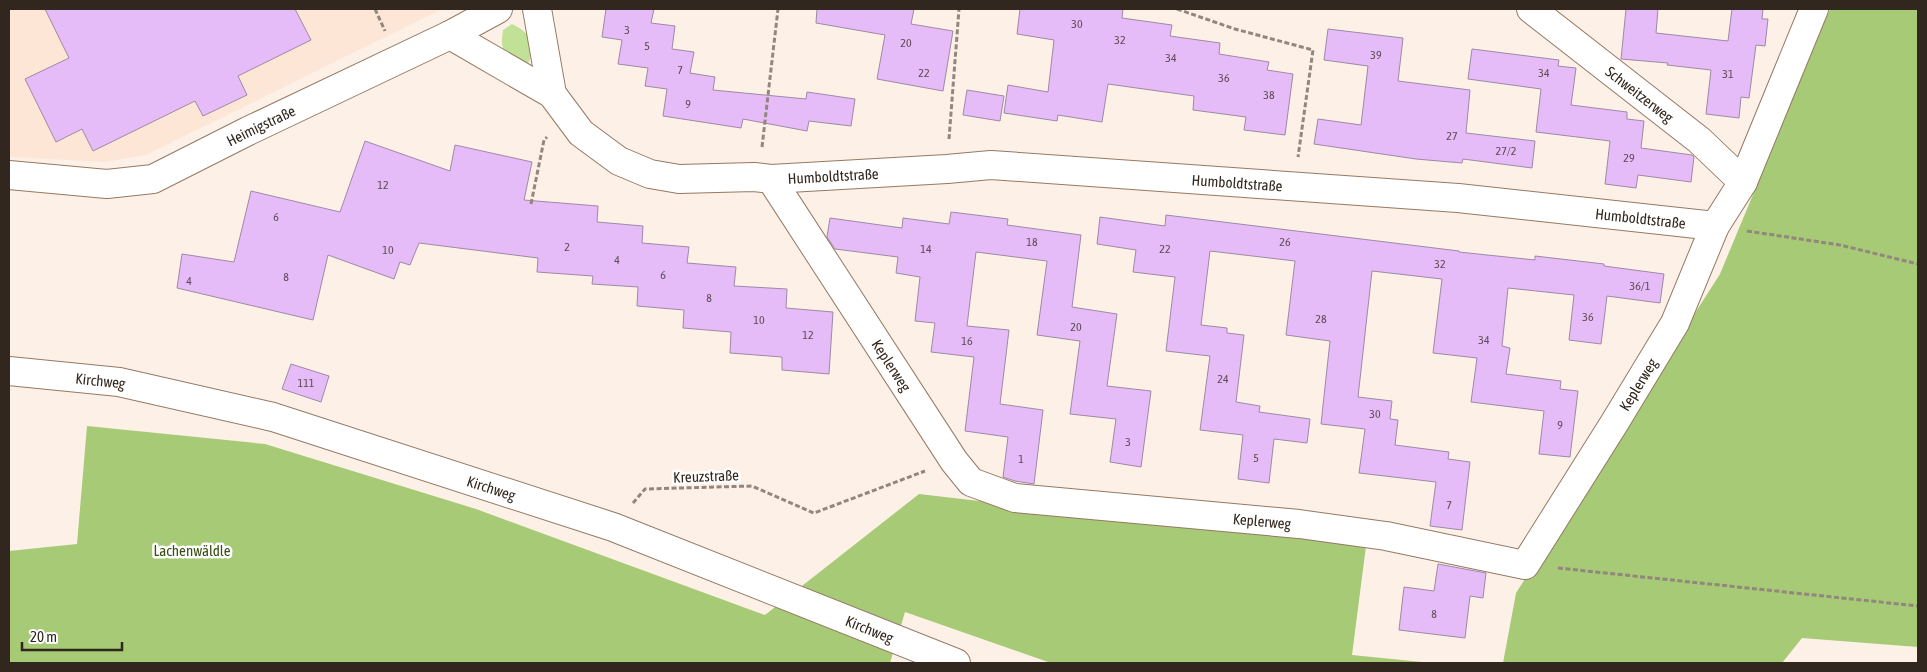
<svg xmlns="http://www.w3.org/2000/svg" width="1927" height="672" font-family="'Asap Condensed',sans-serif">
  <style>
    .built { fill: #fde6d5 }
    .green { fill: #c1e196 }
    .forest { fill: #a6ca75 }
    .building { fill: #e6bcf8; stroke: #9d89a5 }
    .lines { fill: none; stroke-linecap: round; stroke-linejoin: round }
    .minor-casing { stroke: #957964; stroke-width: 30 }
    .path { stroke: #92867d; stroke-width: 3; stroke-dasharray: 5 2.5; stroke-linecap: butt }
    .minor { stroke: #fff; stroke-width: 28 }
    .labels { text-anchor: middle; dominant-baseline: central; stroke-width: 5; stroke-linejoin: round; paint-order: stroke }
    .number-label { font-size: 12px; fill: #5f4c54 }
    .street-label { font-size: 15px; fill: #32271e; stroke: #fff }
    .park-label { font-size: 15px; fill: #384e11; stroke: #fff }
  </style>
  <rect width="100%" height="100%" fill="#fdf1e7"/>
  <!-- built -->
  <path class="built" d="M9 9H442L146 155 105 162 9 157Z"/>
  <!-- green -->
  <path class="green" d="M512 24C531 33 535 43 529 62L520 65C503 54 500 50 503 30Z"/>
  <!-- forest -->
  <g class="forest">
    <path d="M1830 9H1918V647L1802 638 1782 663H1503L1516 593 1720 274Z"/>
    <path d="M87 426 265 444 476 509 765 615 919 494 1366 546 1352 655 1432 663H1051L905 612 890 663H9V551L77 544Z"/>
  </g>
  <!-- building -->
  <g class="building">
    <path d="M45 9H295L311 40 238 76 247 95 203 116 195 101 93 151 82 129 56 142 25 79 69 58Z"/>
    <path d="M606 9H654L651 23 675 26 672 49 694 52 690 73 715 77 713 90 806 99 807 92 855 99 851 126 809 121 807 131 743 119 741 128 663 116 667 89 645 86 648 68 618 64 622 40 602 37Z"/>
    <path d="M817 9H914L911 24 953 31 943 91 877 79 885 35 816 23Z"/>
    <path d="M1020 9H1123L1122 18 1172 25 1170 36 1220 43 1219 54 1269 62 1267 70 1293 74 1285 135 1244 130 1246 117 1193 110 1194 96 1108 84 1102 122 1058 115 1057 121 1004 113 1008 85 1048 92 1054 40 1017 34Z"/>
    <path d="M1626 9H1658L1656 33 1728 41 1732 9H1763L1762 19H1768L1765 46 1756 45 1749 98 1741 97 1739 118 1706 114 1711 70 1667 65 1668 63 1621 59Z"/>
    <path d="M1328 29 1403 38 1398 81 1470 90 1466 133 1535 141 1532 168 1463 159 1462 163 1416 159 1314 144 1318 119 1361 125 1368 66 1324 60Z"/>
    <path d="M1472 49 1559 60 1558 66 1576 68 1571 105 1627 112V119L1644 121 1641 148 1692 155 1694 157 1691 182 1638 175 1636 188 1605 184 1610 141 1536 132 1541 89 1468 79Z"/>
    <path d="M967 90 1004 96 1000 121 963 115Z"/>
    <path d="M365 141 450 171 455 145 532 162 524 200 598 206 597 222 643 226 642 243 689 247 687 263 736 267 734 286 787 289 786 308 833 312 829 374 782 370V357L730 353 731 332 683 328 684 310 637 306 638 287 592 284 593 276 537 272 538 258 419 243 410 265 400 262 394 279 328 255 313 320 177 288 182 254 234 262 251 191 340 212Z"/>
    <path d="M951 212 1008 219 1007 225 1081 235 1072 307 1117 314 1107 386 1151 391 1141 467 1110 462 1116 419 1070 414 1080 341 1037 335 1047 261 976 252 967 326 1009 330 1000 404 1043 410 1034 484 1015 481 1003 477 1008 437 965 431 974 357 931 352 935 323 915 321 920 277 896 273 898 257 835 249 827 237 830 218 902 228 903 218 949 224Z"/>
    <path d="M1166 215 1459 251V252L1535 260V256L1604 264V266L1664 274 1660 303 1607 296 1601 344 1569 340 1574 295 1508 288 1502 346 1510 348 1506 374 1561 381 1560 389 1578 391 1570 457 1539 454 1544 411 1471 402 1477 358 1433 353 1442 279 1372 271 1358 397 1392 401 1390 419 1398 420 1395 445 1449 452 1448 459 1470 462 1462 530 1430 526 1436 482 1359 473 1365 429 1321 424 1330 341 1286 335 1295 261 1210 251 1201 325 1227 328V333L1244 335 1236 402 1260 406 1259 412 1310 419 1307 443 1274 439 1269 483 1238 479 1243 435 1200 430 1210 356 1166 351 1175 277 1133 272 1136 250 1097 244 1100 217 1165 226Z"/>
    <path d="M291 364 329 376 321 402 282 389Z"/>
    <path d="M1438 564 1486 573 1483 598 1470 596 1465 638 1399 630 1404 587 1434 591Z"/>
  </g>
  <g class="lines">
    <!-- minor casing -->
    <g class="minor-casing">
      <g id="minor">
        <path d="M537 9 552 94"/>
        <path id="s1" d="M1531 9 1699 140 1743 182"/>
        <path id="s2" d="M450 35 552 94 581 133 619 161 650 174 679 179 754 177 771 179 947 169 991 165 1458 198 1715 226"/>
        <path id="s3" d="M9 175 107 184 153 179 248 131 450 35 498 9"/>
        <path id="s4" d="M771 179 954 461 971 482 1015 498 1299 524 1386 536 1525 565 1615 422 1675 323 1715 226 1743 182 1814 9"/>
        <path id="s5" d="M9 371 119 382 273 417 613 527 956 663"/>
      </g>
    </g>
    <!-- path -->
    <g class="path">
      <path d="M375 9 385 31"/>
      <path d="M1177 9 1235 29 1313 50 1298 157"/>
      <path d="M949 139 959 9"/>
      <path d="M762 147 778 9"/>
      <path d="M531 204 544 140 547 137"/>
      <path d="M1747 231 1840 245 1918 264"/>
      <path d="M633 503 645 489 752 486 814 513 925 471"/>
      <path d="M1558 568 1918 606"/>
    </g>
    <!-- minor -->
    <use href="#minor" class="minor"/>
  </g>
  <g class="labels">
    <!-- number labels -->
    <g class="number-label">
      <text x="1077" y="24">30</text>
      <text x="627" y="30">3</text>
      <text x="1120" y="40">32</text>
      <text x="906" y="43">20</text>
      <text x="647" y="46">5</text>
      <text x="1376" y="55">39</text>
      <text x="1171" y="58">34</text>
      <text x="680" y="70">7</text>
      <text x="924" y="73">22</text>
      <text x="1544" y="73">34</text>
      <text x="1728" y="74">31</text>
      <text x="1224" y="78">36</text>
      <text x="1269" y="95">38</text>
      <text x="688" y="104">9</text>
      <text x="1452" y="136">27</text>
      <text x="1506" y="151">27/2</text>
      <text x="1629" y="158">29</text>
      <text x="383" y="185">12</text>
      <text x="276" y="217">6</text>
      <text x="1032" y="242">18</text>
      <text x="1285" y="242">26</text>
      <text x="567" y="247">2</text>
      <text x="926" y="249">14</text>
      <text x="1165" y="249">22</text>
      <text x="388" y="250">10</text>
      <text x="617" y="260">4</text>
      <text x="1440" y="264">32</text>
      <text x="663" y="275">6</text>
      <text x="286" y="277">8</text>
      <text x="189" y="281">4</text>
      <text x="1640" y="286">36/1</text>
      <text x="709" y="298">8</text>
      <text x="1588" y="317">36</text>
      <text x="1321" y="319">28</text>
      <text x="759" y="320">10</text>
      <text x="1076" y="327">20</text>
      <text x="808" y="335">12</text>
      <text x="1484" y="340">34</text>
      <text x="967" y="341">16</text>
      <text x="1223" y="379">24</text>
      <text x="306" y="383">111</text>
      <text x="1375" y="414">30</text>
      <text x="1560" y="425">9</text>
      <text x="1128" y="442">3</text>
      <text x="1256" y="458">5</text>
      <text x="1021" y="459">1</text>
      <text x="1449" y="505">7</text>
      <text x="1434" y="614">8</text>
    </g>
    <!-- street labels -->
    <g class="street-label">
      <text stroke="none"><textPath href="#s1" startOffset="138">Schweitzerweg</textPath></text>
      <text stroke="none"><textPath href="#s3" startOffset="265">Heimigstraße</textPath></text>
      <text stroke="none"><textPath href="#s2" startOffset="431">Humboldtstraße</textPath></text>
      <text stroke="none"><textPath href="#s2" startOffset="836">Humboldtstraße</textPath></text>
      <text stroke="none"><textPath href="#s2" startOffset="1241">Humboldtstraße</textPath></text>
      <text stroke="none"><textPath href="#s4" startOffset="222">Keplerweg</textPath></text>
      <text stroke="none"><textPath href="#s5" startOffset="92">Kirchweg</textPath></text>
      <text stroke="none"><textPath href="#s4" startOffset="1138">Keplerweg</textPath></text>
      <text transform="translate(706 476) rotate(-2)">Kreuzstraße</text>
      <text stroke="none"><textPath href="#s5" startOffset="498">Kirchweg</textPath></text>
      <text stroke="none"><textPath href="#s4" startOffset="658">Keplerweg</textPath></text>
      <text stroke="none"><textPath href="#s5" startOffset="902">Kirchweg</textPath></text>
    </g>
    <!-- park labels -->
    <g class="park-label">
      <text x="192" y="550">Lachenwäldle</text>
    </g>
  </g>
  <!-- border -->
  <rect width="1927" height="672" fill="none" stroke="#32271e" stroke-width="20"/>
  <!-- scale -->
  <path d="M22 642v8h100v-8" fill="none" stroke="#32271e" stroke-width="2.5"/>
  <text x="30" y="642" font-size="15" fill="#32271e" stroke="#ffffff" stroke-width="4" paint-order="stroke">20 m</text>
</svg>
